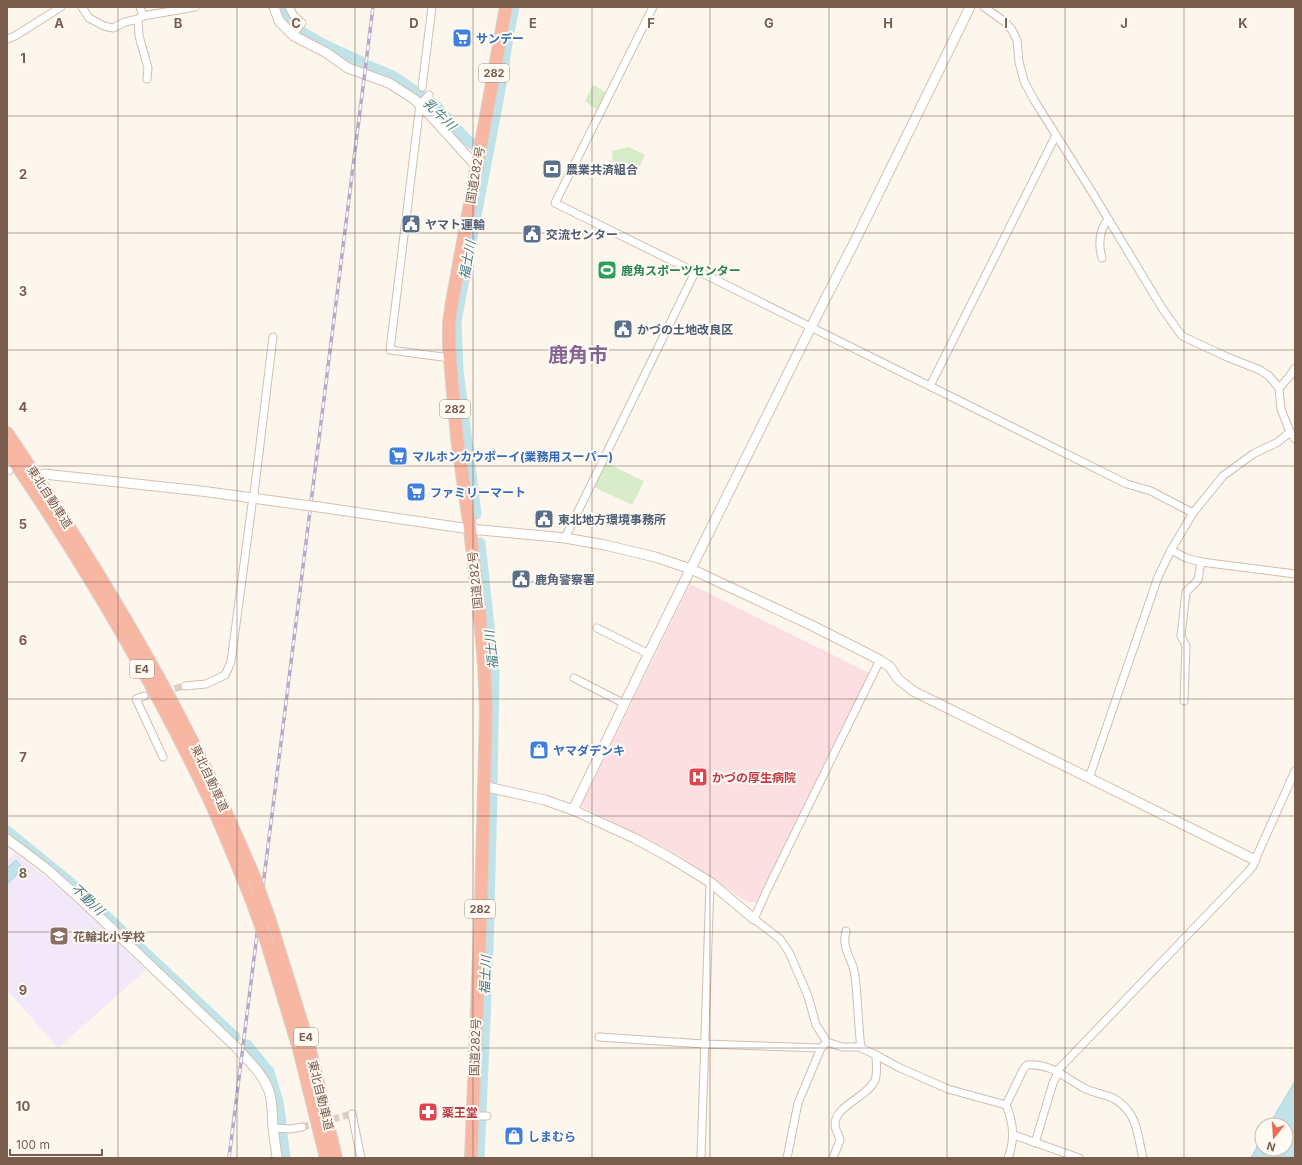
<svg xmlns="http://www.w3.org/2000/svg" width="1302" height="1165" font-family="Inter,'Noto Sans JP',sans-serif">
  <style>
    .education { fill: #f3e8fa }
    .medical { fill: #fbdfe3 }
    .green { fill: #d8ecc9 }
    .water { fill: #bfe3e8; stroke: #a5d3da }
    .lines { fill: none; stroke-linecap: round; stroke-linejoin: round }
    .river { stroke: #bfe3e8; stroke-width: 11 }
    .street-tunnel { stroke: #dcd0c4; stroke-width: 7; stroke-dasharray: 7 3.5; stroke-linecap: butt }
    .street-casing { stroke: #d1beb0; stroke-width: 9 }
    .secondary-casing { stroke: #d6c0b0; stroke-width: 11 }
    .highway-casing { stroke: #dad1cd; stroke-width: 14 }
    .street { stroke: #fff; stroke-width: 7 }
    .secondary { stroke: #fff; stroke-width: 9 }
    .highway { stroke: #f7b7a3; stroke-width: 12 }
    .rail-casing { stroke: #b9a8c9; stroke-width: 3.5 }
    .rail { stroke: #fffaf3; stroke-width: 2; stroke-dasharray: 6; stroke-linecap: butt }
    .secondary-bridge-casing { stroke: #d6c0b0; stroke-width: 11; stroke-linecap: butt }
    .highway-bridge-casing { stroke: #dad1cd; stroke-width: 14; stroke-linecap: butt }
    .secondary-bridge { stroke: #fff; stroke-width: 9 }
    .highway-bridge { stroke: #f7b7a3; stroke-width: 12 }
    .grid { fill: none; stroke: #7a5c4d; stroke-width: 1; stroke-opacity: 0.55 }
    .labels { text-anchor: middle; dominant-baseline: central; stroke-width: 4; stroke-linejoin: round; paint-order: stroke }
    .shield { fill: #fffaf3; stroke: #a28b7f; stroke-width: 1 }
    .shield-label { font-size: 11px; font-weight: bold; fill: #7a5c4d }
    .shop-label { font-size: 12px; font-weight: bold; fill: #366cbe; stroke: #fffaf3; text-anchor: start }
    .service-label { font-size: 12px; font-weight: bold; fill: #4e5e75; stroke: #fffaf3; text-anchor: start }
    .street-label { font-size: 12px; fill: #7a5c4d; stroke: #fffaf3 }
    .leisure-label { font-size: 12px; font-weight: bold; fill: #27864d; stroke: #fffaf3; text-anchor: start }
    .health-label { font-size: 12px; font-weight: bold; fill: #be3a42; stroke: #fffaf3; text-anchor: start }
    .education-label { font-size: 12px; font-weight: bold; fill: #785e54; stroke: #fffaf3; text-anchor: start }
    .water-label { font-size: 13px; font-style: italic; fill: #437c86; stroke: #fffaf3 }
    .town-label { font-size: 20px; font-weight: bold; fill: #846695; stroke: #fffaf3 }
    .grid-label { font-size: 13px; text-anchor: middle; font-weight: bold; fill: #7a5c4d; stroke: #fffaf3; stroke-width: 4; stroke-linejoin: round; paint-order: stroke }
  </style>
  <rect width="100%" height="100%" fill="#fdf6ec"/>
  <!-- education -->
  <path class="education" d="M15 853 77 902 146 970 58 1048 7 990V860Z"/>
  <!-- medical -->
  <path class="medical" d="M690 584 869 673 757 903 747 902 678 855 581 806Z"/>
  <!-- green -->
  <g class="green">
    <path d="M593 85 606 92 597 110 585 101Z"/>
    <path d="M629 147 645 155 637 171 623 164 615 167 613 163 612 151Z"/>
    <path d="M606 463 644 481 632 505 594 487Z"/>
  </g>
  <!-- water -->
  <g class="water">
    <path d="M16 860 23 869 7 884V868Z"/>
    <path d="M1295 1081V1157L1251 1158 1262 1137V1149H1286V1125H1269Z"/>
  </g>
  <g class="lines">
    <!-- river -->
    <g class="river">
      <path d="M283 7C285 12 287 17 290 21 300 36 344 54 362 62"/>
      <path d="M369 66 393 76 435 105 466 139 486 155"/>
      <path d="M476 514 458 370 456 321 500 90 508 37 514 7"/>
      <path d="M480 543 494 672 492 783"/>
      <path d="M7 831 72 884 235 1037"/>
      <path d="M247 1045 269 1072 278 1102 281 1123"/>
      <path d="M282 1134 285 1158"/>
      <path d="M479 1158 488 950 492 793"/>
    </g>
    <!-- street-tunnel -->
    <g class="street-tunnel">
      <path d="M144 696 185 686"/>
      <path d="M302 1127 352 1114"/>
    </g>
    <!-- street casing -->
    <g class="street-casing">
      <g id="street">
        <path d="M82 7 89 18 104 26 113 28 125 22 138 19"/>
        <path d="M140 7 143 16"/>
        <path d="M289 7 294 16 302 23 292 35"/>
        <path d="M653 7 555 203 695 272 702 273 1127 484 1151 491 1193 513"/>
        <path d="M984 7 1005 22 1012 30 1017 40 1019 62 1024 81 1034 100 1092 192 1162 308 1182 336 1227 357 1260 370 1269 376 1279 388 1281 409 1290 432 1295 439"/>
        <path d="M7 39 15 36 61 7"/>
        <path d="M147 79 148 68 139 36 138 19 143 16 195 7"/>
        <path d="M422 87 432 7"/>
        <path d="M429 95 420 104 390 350 450 358"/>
        <path d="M1102 258C1098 244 1099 231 1108 219"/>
        <path d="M930 386 1056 135"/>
        <path d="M1279 388 1289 377 1295 368"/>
        <path d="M254 494 273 337"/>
        <path d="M565 538 695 272"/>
        <path d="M1171 550 1186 558 1201 562 1295 574"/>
        <path d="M597 628 649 654"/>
        <path d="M880 660 767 890 754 919 780 939 789 952 808 996 816 1025 827 1042 842 1047H859L876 1055 898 1067 948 1089 1006 1105C1014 1123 1015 1140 1008 1158"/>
        <path d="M574 678 625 704"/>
        <path d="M185 686 206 684 225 675 231 662 252 504"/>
        <path d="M144 696 136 699 163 757"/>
        <path d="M1184 701 1186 646 1181 636 1186 592 1198 580 1201 562"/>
        <path d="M1089 778 1158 577 1171 550 1193 513 1223 476 1253 454 1278 442 1290 432"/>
        <path d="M846 931C841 950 853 958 855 976 858 1000 858 1024 861 1048"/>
        <path d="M599 1037 704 1044 821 1048"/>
        <path d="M1006 1105 1023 1070 1027 1065C1052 1063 1066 1079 1086 1089 1104 1097 1114 1093 1128 1111 1138 1123 1139 1143 1143 1158"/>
        <path d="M352 1114 361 1158"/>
        <path d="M472 1116H487"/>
        <path d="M273 1128 290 1129 302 1127"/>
        <path d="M1014 1135 1079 1158"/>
        <path d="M1035 1143 1053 1083 1057 1075V1071L1248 872 1253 866 1255 860 1295 771"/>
        <path d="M701 1158 710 882"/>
        <path d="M787 1158 798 1103 821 1048 824 1045"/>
        <path d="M833 1158 840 1140C839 1135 835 1129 835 1125 834 1106 868 1097 875 1080 878 1073 876 1063 876 1055"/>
      </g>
    </g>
    <!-- secondary casing -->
    <g class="secondary-casing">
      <g id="secondary">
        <path d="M274 7 279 21 294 36 325 52 348 68 389 83 414 99 430 115 477 167"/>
        <path d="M7 470H8"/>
        <path d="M44 474 201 491 303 505"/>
        <path d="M319 507 470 529 565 538 605 545 655 557 691 569 813 626 880 660 890 667 898 679 913 691 1255 860"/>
        <path d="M483 786 545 800 573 810 634 838 669 857 710 882 754 919"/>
        <path d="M573 810 650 651 811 327 856 239 970 7"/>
        <path d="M7 839 47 869 88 906 236 1047C247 1060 263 1073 269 1091 273 1102 272 1115 273 1127 274 1138 276 1148 277 1158"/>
      </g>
    </g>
    <!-- highway casing -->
    <g class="highway-casing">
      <g id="highway">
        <path d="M7 433C74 532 138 634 192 741 215 786 235 832 255 879"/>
        <path d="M7 451C81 559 148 672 205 790 222 826 237 864 252 901"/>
        <path d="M269 918 309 1046 336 1158"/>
        <path d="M267 943 299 1049 326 1158"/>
        <path d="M471 1158 481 905 486 710 484 664 481 629 470 529 457 438 449 348V323L452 302 506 7"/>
      </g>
    </g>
    <!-- street -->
    <use href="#street" class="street"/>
    <!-- secondary -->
    <use href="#secondary" class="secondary"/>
    <!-- highway -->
    <use href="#highway" class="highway"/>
    <!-- rail casing -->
    <g class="rail-casing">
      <path id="rail" d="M229 1158 373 7"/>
    </g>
    <!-- rail -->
    <use href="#rail" class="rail"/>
    <!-- secondary-bridge casing -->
    <g class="secondary-bridge-casing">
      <path id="secondary-bridge" d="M303 505 319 507"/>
    </g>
    <!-- highway-bridge casing -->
    <g class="highway-bridge-casing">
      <g id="highway-bridge">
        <path d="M255 879 269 918"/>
        <path d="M252 901 267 943"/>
      </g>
    </g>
    <!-- secondary-bridge -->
    <use href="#secondary-bridge" class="secondary-bridge"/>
    <!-- highway-bridge -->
    <use href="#highway-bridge" class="highway-bridge"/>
  </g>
  <!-- grid -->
  <path class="grid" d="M118 7V1158M237 7V1158M355 7V1158M473 7V1158M592 7V1158M710 7V1158M829 7V1158M947 7V1158M1065 7V1158M1184 7V1158M7 116H1295M7 233H1295M7 350H1295M7 466H1295M7 582H1295M7 699H1295M7 816H1295M7 932H1295M7 1048H1295"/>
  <!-- icons -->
  <defs>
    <g id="supermarket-square" transform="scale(1)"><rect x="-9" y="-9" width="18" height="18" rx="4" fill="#3f7fe0" stroke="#fffaf3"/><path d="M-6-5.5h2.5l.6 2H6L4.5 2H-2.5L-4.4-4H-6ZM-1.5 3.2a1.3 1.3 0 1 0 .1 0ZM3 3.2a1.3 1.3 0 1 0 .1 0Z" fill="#fff"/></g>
    <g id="bank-square" transform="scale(1)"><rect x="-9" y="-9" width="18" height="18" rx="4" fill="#5c6f8a" stroke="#fffaf3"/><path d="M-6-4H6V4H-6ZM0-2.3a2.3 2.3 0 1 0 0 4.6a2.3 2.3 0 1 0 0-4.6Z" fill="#fff"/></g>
    <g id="civic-square" transform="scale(1)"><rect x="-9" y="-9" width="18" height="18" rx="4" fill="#5c6f8a" stroke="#fffaf3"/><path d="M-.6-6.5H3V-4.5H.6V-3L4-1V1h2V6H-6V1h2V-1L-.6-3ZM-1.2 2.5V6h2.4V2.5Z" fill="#fff"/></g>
    <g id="stadium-square" transform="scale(1)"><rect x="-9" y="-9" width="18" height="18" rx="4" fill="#2e9e5b" stroke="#fffaf3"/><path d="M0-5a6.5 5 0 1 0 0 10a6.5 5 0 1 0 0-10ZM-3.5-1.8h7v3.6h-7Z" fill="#fff"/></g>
    <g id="shop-square" transform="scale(1)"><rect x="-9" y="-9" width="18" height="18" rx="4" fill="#3f7fe0" stroke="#fffaf3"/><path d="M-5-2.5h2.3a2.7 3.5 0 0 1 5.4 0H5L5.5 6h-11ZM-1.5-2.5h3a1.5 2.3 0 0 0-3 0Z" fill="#fff"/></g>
    <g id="hospital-square" transform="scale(1)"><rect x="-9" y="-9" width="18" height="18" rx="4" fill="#e0444e" stroke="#fffaf3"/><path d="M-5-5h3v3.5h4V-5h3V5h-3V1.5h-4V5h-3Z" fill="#fff"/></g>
    <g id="school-square" transform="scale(1)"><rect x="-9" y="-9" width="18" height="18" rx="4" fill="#8d6e63" stroke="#fffaf3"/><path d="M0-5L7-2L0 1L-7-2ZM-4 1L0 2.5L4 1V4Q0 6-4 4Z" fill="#fff"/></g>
    <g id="pharmacy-square" transform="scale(1)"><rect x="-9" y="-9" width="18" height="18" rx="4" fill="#e0444e" stroke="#fffaf3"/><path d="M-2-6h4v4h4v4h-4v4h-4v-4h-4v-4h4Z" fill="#fff"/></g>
  </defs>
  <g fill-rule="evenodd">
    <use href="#supermarket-square" x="462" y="38"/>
    <use href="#bank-square" x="552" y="169"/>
    <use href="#civic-square" x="411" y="224"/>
    <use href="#civic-square" x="532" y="234"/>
    <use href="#stadium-square" x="607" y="270"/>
    <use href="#civic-square" x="623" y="329"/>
    <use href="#supermarket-square" x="398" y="456"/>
    <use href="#supermarket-square" x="416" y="492"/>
    <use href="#civic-square" x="544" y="519"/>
    <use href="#civic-square" x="521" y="579"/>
    <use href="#shop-square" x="539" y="750"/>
    <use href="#hospital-square" x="698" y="777"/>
    <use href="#school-square" x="59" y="936"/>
    <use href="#pharmacy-square" x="428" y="1112"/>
    <use href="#shop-square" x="514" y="1136"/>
  </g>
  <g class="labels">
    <!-- shield labels -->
    <g class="shield">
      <rect x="479" y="64" width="30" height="18" rx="3"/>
      <rect x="440" y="400" width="30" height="18" rx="3"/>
      <rect x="130" y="660" width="24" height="18" rx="3"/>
      <rect x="465" y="900" width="30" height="18" rx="3"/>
      <rect x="294" y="1028" width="24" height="18" rx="3"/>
    </g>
    <g class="shield-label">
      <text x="494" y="73">282</text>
      <text x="455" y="409">282</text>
      <text x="142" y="669">E4</text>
      <text x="480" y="909">282</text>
      <text x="306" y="1037">E4</text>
    </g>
    <!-- shop labels -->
    <g class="shop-label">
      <text x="476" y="38">サンデー</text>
      <text x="412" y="456">マルホンカウボーイ(業務用スーパー)</text>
      <text x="430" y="492">ファミリーマート</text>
      <text x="553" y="750">ヤマダデンキ</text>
      <text x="528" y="1136">しまむら</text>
    </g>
    <!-- service labels -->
    <g class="service-label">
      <text x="566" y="169">農業共済組合</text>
      <text x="425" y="224">ヤマト運輸</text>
      <text x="546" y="234">交流センター</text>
      <text x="637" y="329">かづの土地改良区</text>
      <text x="558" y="519">東北地方環境事務所</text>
      <text x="535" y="579">鹿角警察署</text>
    </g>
    <!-- street labels -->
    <g class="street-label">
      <text transform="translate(475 175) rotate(-80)">国道282号</text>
      <text transform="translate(50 497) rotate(57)">東北自動車道</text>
      <text transform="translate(475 580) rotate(-96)">国道282号</text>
      <text transform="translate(210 778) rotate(65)">東北自動車道</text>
      <text transform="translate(475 1047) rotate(-88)">国道282号</text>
      <text transform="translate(321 1095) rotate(76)">東北自動車道</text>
    </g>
    <!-- leisure labels -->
    <g class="leisure-label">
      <text x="621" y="270">鹿角スポーツセンター</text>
    </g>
    <!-- health labels -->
    <g class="health-label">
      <text x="712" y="777">かづの厚生病院</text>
      <text x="442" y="1112">薬王堂</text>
    </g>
    <!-- education labels -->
    <g class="education-label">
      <text x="73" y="936">花輪北小学校</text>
    </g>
    <!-- water labels -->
    <g class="water-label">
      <text transform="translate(440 114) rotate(44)">乳牛川</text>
      <text transform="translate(467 260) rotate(-80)">福士川</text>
      <text transform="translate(491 650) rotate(-96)">福士川</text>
      <text transform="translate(88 899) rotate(43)">不動川</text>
      <text transform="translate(485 975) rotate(-88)">福士川</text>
    </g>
    <!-- town labels -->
    <g class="town-label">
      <text x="578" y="355">鹿角市</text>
    </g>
  </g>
  <g class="grid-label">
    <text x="59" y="28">A</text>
    <text x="178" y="28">B</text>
    <text x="296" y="28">C</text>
    <text x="414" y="28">D</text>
    <text x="533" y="28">E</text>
    <text x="651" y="28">F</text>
    <text x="769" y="28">G</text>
    <text x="888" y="28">H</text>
    <text x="1006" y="28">I</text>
    <text x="1124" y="28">J</text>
    <text x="1243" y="28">K</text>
    <text x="23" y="63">1</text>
    <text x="23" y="179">2</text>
    <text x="23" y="296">3</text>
    <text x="23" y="412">4</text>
    <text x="23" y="529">5</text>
    <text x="23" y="645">6</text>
    <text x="23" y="762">7</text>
    <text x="23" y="878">8</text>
    <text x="23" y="995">9</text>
    <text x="23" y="1111">10</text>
  </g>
  <!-- border -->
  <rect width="1302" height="1165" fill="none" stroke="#7a5c4d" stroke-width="16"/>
  <!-- north arrow -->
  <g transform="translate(1274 1137) rotate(197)"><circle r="19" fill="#fffaf3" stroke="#cabbb1"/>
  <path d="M0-3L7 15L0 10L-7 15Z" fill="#e76f51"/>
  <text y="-6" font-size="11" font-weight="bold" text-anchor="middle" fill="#7a5c4d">N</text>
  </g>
  <!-- scale -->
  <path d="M10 1149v6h92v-6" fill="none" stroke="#7a5c4d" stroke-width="2"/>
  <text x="16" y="1149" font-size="12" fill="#7a5c4d" stroke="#fffaf3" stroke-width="3" paint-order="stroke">100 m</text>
</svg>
